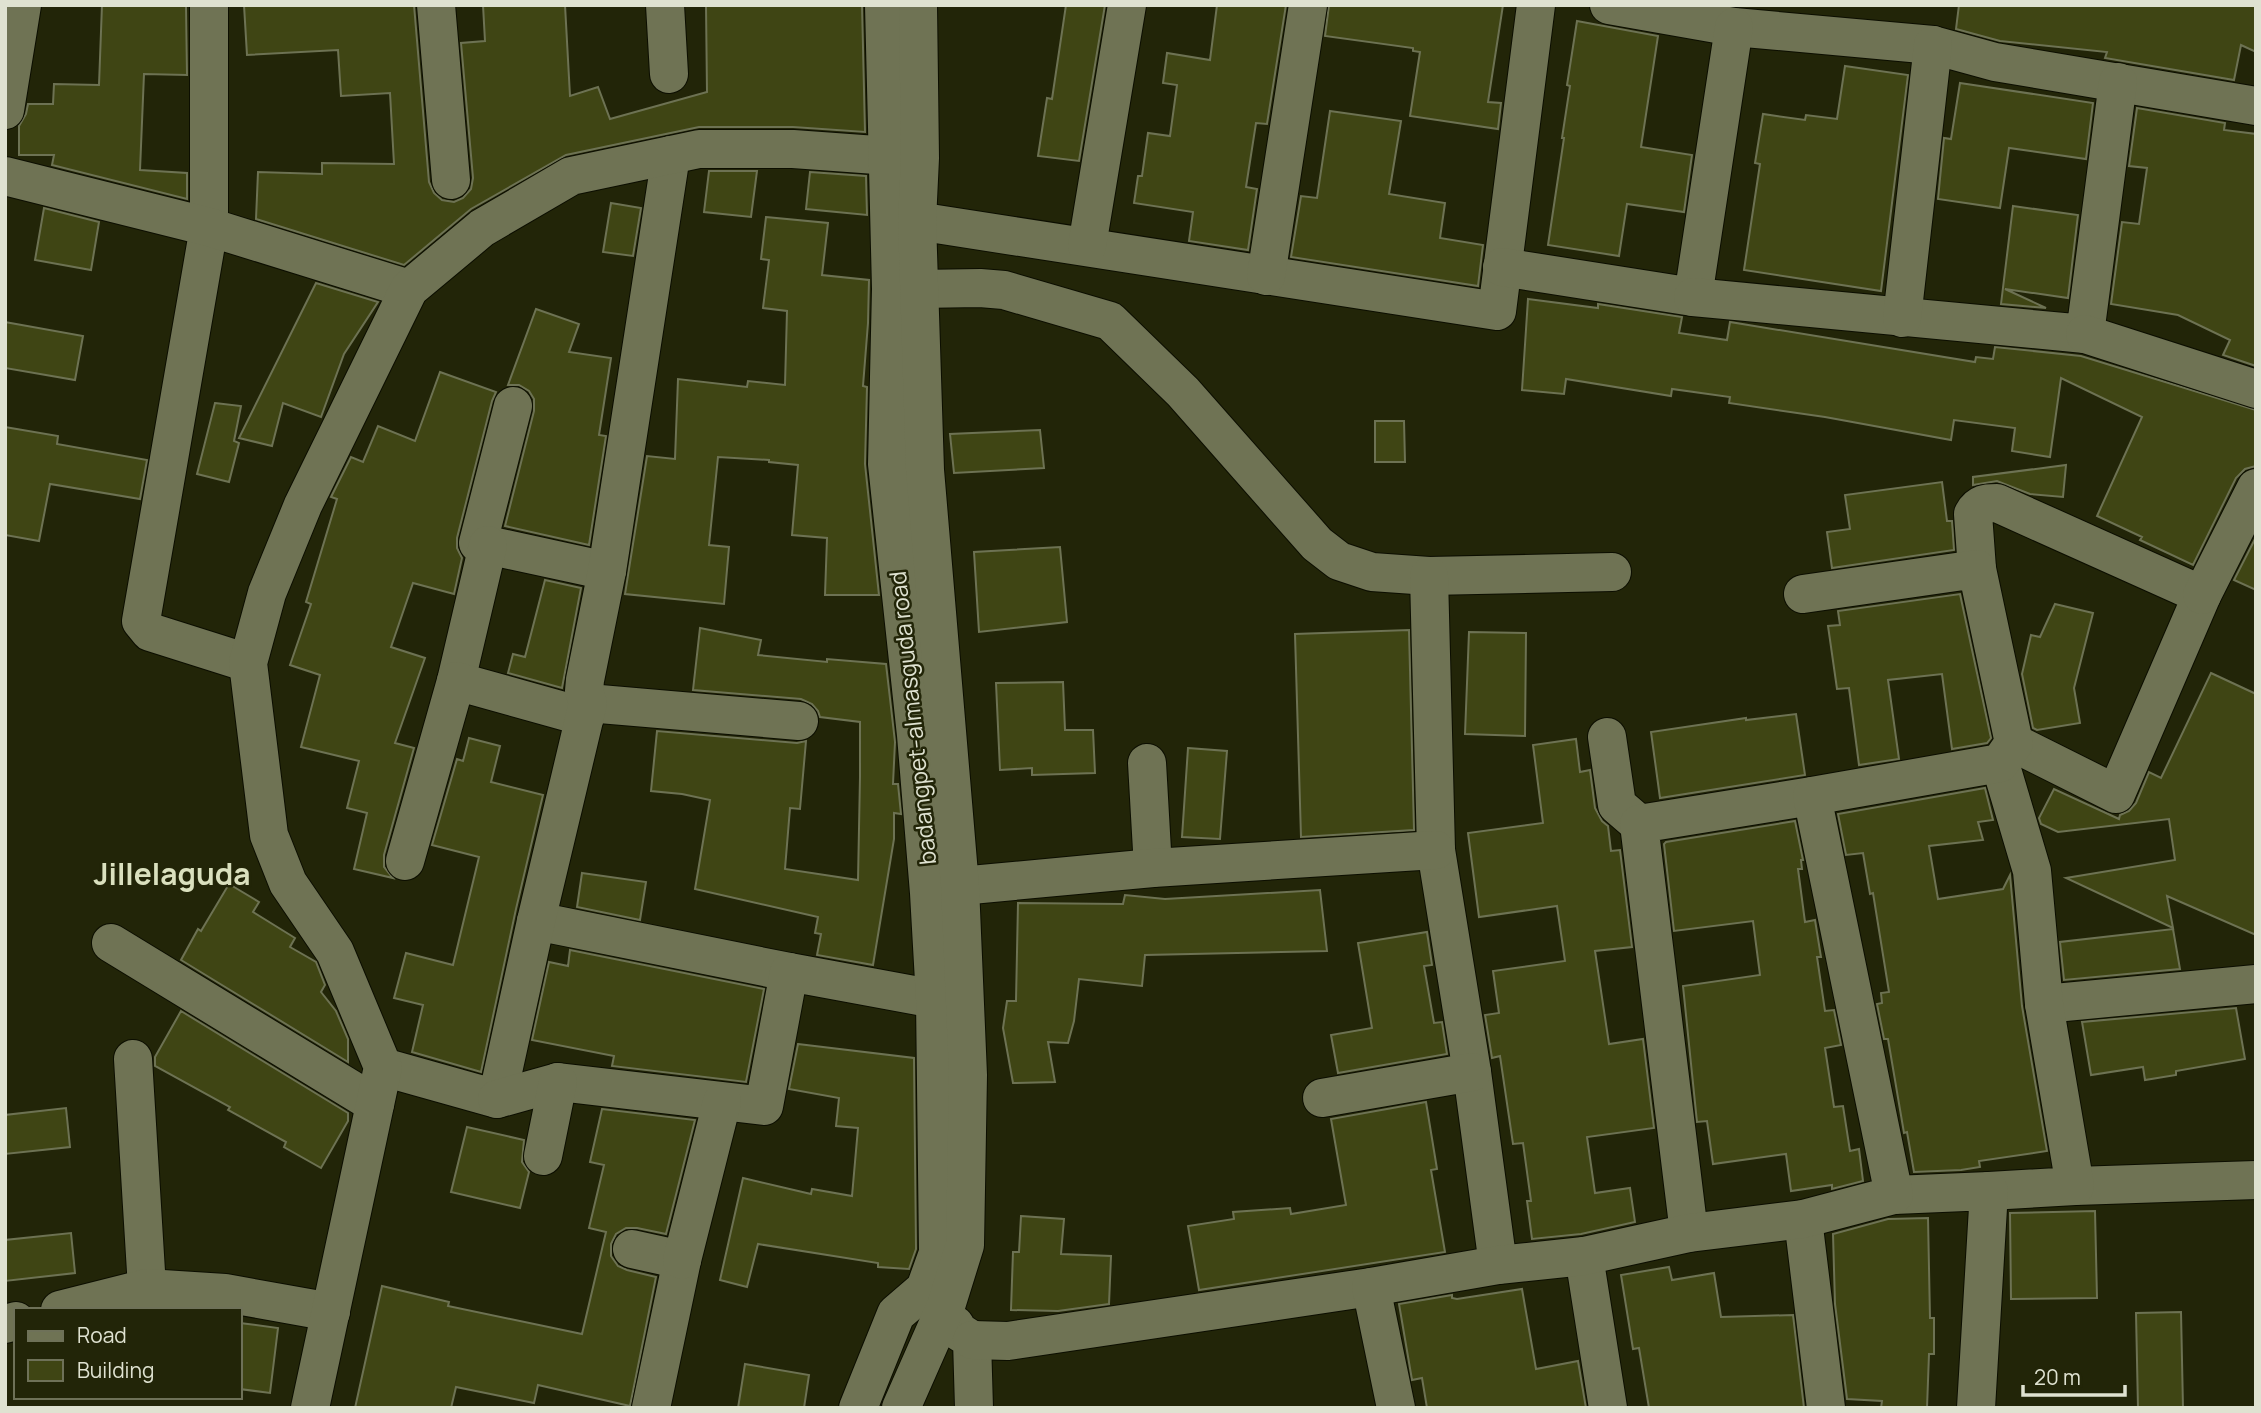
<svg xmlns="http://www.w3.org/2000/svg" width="2261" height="1413" font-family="Manrope,sans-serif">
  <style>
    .building { fill: #3f4514; stroke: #6d7253; stroke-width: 2 }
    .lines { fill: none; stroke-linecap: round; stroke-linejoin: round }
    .minor-casing { stroke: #0c0e00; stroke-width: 40 }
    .minor { stroke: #6f7354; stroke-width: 38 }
    .labels { text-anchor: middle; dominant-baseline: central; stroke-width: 5; stroke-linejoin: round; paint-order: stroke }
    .street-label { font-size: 23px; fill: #dfe2d1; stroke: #222508 }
    .district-label { font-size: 30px; font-weight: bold; fill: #dae0be; stroke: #222508 }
  </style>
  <rect width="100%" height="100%" fill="#222508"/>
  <!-- building -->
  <g class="building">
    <path d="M102 5H186L187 75 144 74 140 170 187 173V199L52 165 54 155H19V126L26 114 28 104H53L54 84 99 85Z"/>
    <path d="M244 5H414L429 182 434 193 442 200 454 202 463 198 471 189 473 178 461 43 485 41 483 5H565L570 96 598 87 610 119 707 92 706 5H862L865 132 793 127H699L566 155 471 209 404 265 256 219 258 172 322 174V163L394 164 390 93 341 96 338 50 247 55Z"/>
    <path d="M1066 5H1105L1079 161 1038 156 1047 98 1052 99Z"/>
    <path d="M1217 5H1286L1267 124 1256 123 1246 187 1257 189 1248 250 1189 241 1193 212 1134 203 1138 176H1142L1148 133 1170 136 1177 85 1163 83 1167 53 1210 60Z"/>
    <path d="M1329 5H1503L1488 102 1501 103 1498 129 1410 116 1420 52 1413 51V48L1325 36Z"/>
    <path d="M1959 5H2256V52L2241 45 2234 80 2105 58 2107 52 2000 41 1956 29Z"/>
    <path d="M1577 21 1658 36 1641 147 1692 155 1684 212 1627 204 1619 256 1548 245 1564 138H1562L1570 86 1567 85Z"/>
    <path d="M1845 66 1908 75 1881 291 1744 270 1760 164 1755 163 1763 114 1805 120 1806 115 1837 119Z"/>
    <path d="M1960 83 2093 103 2086 159 2009 148 2000 208 1938 199 1944 138 1951 139Z"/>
    <path d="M2137 108 2225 123 2224 130 2256 134V366L2223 355 2230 340 2178 315 2111 304 2122 222 2139 224 2147 168 2129 166Z"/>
    <path d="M1330 111 1401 121 1389 194 1445 203 1440 238 1483 245 1478 286 1291 257 1301 196 1317 198Z"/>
    <path d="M709 171H757L751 217 704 212Z"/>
    <path d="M810 172 866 176 867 215 806 209Z"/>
    <path d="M611 203 641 208 633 256 603 252Z"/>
    <path d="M2013 206 2078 215 2068 298 2005 289 2046 308 2001 304Z"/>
    <path d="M44 208 99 222 91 270 35 260Z"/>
    <path d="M766 217 828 223 822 275 869 280 868 323 863 386 867 387 865 464 879 595H825L827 538 792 535 798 465 769 462V460L718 457 709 545 729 547 724 604 625 594 647 456 675 459 678 379 747 387 748 381 785 385 787 311 763 308 769 260 761 259Z"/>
    <path d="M316 283 378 302 344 354 321 417 283 403 272 446 239 438Z"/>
    <path d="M1528 299 1598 308V304L1682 317 1679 333 1727 340 1730 322 1975 362 1976 357 1993 359 1995 347 2081 356 2256 410V466L2245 469 2236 478 2193 565 2140 540 2142 537 2097 516 2142 417 2061 378 2050 457 2012 451 2015 428 1954 420 1951 440 1825 417 1729 403 1730 397 1672 389 1671 396 1566 379 1564 394 1522 390Z"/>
    <path d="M536 309 579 324 569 352 611 358 599 435 606 436 589 545 505 526 534 411V399L529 391 519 385H508Z"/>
    <path d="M5 322 83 336 75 380 5 368Z"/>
    <path d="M440 372 496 392 492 401 457 538V548L462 558 454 594 413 583 391 647 425 658 395 743 414 748 384 855V867L393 878 354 869 367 813 347 808 359 761 301 747 320 675 290 665 311 604 306 602 337 499 331 497 351 457 363 462 378 426 415 441Z"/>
    <path d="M215 403 241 406 234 441 239 443 229 482 197 474Z"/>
    <path d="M1375 421H1404L1405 462H1375Z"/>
    <path d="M5 427 58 436 57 444 147 460 140 499 50 484 39 541 5 535Z"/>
    <path d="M1040 430 1044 468 954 473 950 434Z"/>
    <path d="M2066 465 2063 497 2030 494 1997 481 1973 485V477Z"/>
    <path d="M1942 482 1947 521H1952L1954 550 1832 568 1827 532 1850 529 1845 495Z"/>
    <path d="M2256 537V590L2234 580Z"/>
    <path d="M1060 547 1067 622 979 632 974 552Z"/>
    <path d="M545 580 581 588 562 688 508 673 513 654 525 657Z"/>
    <path d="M1960 594 1991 738 1987 743 1952 749 1942 674 1888 680 1899 759 1859 765 1849 688 1837 689 1828 626 1840 625 1838 611Z"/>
    <path d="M2055 604 2093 613 2074 688 2080 723 2037 730 2033 728 2022 674 2031 635 2040 637Z"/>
    <path d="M700 628 761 640 758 655 827 662V659L886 664 895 742 893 784H898L901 814 894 813V839L873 965 817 955 821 934 815 933 818 917 695 889 710 800 682 794 651 791 657 731 797 743 806 741 800 809 790 808 785 869 858 880 860 777V722L820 717 818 711 812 704 801 699 693 690Z"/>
    <path d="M1409 630 1414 830 1301 837 1295 634Z"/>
    <path d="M1469 632 1526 633 1525 736 1465 734Z"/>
    <path d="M2211 673 2256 694V935L2167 896 2173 928 2066 878 2175 860 2169 819 2058 832 2041 824 2039 818 2054 789 2119 819 2120 815 2129 811 2136 803 2149 772 2161 778Z"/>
    <path d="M1063 682 1065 730H1093L1095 773 1032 775V768L1000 770 996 683Z"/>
    <path d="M1796 714 1805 775 1660 798 1651 732 1746 718V720Z"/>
    <path d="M469 738 500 746 491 782 543 795 516 909 481 1072 412 1052 423 1005 394 998 406 953 453 965 479 857 432 845 457 759 463 761Z"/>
    <path d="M1576 739 1580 772 1590 770 1595 808 1602 821 1608 826 1611 851 1620 850 1632 947 1595 951 1609 1044 1643 1039 1654 1128 1587 1137 1595 1193 1630 1188 1635 1222 1581 1234 1532 1239 1527 1201H1531L1523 1143 1513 1144 1500 1056 1492 1058 1485 1015 1499 1013 1493 971 1565 961 1557 906 1479 917 1468 833 1543 823 1533 745Z"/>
    <path d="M1188 748 1227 751 1220 839 1182 837Z"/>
    <path d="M1985 788 1993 820 1978 822 1983 840 1929 846 1938 899 2003 889 2010 875 2022 1006 2047 1151 1979 1161 1980 1167 1961 1170 1914 1172 1907 1132 1904 1133 1888 1039H1884L1877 1004 1882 1003 1881 993 1889 992 1873 893 1870 894 1863 853 1846 855 1838 814Z"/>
    <path d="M1795 821 1803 860H1801L1802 869H1798L1805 922 1815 920 1821 957H1817L1825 1011 1834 1010 1841 1045 1825 1048 1834 1107 1843 1106 1850 1151 1859 1149 1863 1181 1832 1189V1185L1791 1191 1786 1154 1713 1164 1707 1121 1697 1122 1683 986 1760 975 1753 921 1674 931 1664 844 1666 842Z"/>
    <path d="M582 873 646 882 640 920 577 907Z"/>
    <path d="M229 884 259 902 253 912 295 938 290 947 316 962 325 985 321 992 336 1011 348 1039V1062L181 960 198 929 201 931Z"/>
    <path d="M1320 890 1327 951 1145 955 1142 986 1079 979 1074 1021 1068 1043 1048 1042 1055 1082 1013 1083 1003 1028 1007 1001H1016L1018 903 1123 904 1125 895 1165 899Z"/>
    <path d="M2173 929 2180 969 2064 980 2060 942Z"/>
    <path d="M1427 932 1432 965 1424 966 1434 1023 1442 1022 1447 1054 1338 1073 1331 1035 1372 1028 1358 943Z"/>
    <path d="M570 950 764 989 746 1082 612 1066 614 1056 532 1040 549 962 568 966Z"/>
    <path d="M2236 1008 2245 1059 2176 1071V1075L2145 1080 2143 1067 2091 1075 2082 1022Z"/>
    <path d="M181 1011 348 1113V1121L321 1168 284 1147 286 1142 228 1110 230 1107 155 1066V1057Z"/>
    <path d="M798 1044 914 1058 916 1249 909 1269 878 1267V1263L758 1244 747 1287 720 1280 743 1178 811 1194 812 1189 852 1196 858 1128 836 1126 839 1098 789 1089Z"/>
    <path d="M1426 1102 1437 1169 1431 1170 1445 1252 1199 1290 1188 1226 1234 1219 1233 1212 1290 1208 1291 1214 1346 1205 1331 1119Z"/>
    <path d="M66 1108 70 1147 5 1154V1115Z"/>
    <path d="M602 1109 695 1120 666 1234 637 1228H626L616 1234 611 1244V1256L618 1266 627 1270 656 1277 630 1406 538 1385 534 1403 456 1387 451 1408H355L382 1286 449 1302 448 1306 582 1334 606 1232 589 1228 604 1165 590 1162Z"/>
    <path d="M467 1127 524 1140 522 1162 529 1172 520 1208 451 1192Z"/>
    <path d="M2095 1211 2097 1298 2011 1299 2010 1213Z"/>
    <path d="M1021 1216 1064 1219 1061 1254 1111 1256 1109 1304 1058 1311 1011 1310 1013 1252H1019Z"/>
    <path d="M1928 1218 1930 1318H1934V1354H1929L1927 1408H1881L1882 1401 1847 1399 1835 1304 1833 1234 1888 1219Z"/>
    <path d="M71 1233 75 1273 5 1281V1240Z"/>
    <path d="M1669 1267 1672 1280 1714 1273 1721 1317 1793 1315 1804 1408H1649L1639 1348 1633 1349 1621 1275Z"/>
    <path d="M1522 1289 1536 1369 1578 1361 1586 1408H1427L1422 1378 1412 1380 1399 1304 1452 1295V1298L1457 1299Z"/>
    <path d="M2181 1312 2183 1408H2138L2136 1313Z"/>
    <path d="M240 1323 278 1328 270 1393 240 1389Z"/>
    <path d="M745 1364 809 1375 804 1408H738Z"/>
  </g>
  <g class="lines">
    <!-- minor casing -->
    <g class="minor-casing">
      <g id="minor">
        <path d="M209 5V227L141 621 150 632 248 663"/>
        <path d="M436 5 451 180"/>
        <path d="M665 5 669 74"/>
        <path d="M1609 5 1734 27 1933 45 1995 62 2256 106"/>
        <path d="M5 110 22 5"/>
        <path d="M5 176 209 227 409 289"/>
        <path d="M917 221 1497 311 1536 5"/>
        <path d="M1087 246 1127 5"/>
        <path d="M1502 267 1693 297 1734 27"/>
        <path d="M1266 276 1308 5"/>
        <path d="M918 289 980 288 1004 290 1110 321 1183 392 1317 544 1339 561 1372 572 1429 576 1612 572"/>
        <path d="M1693 297 2085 334 2118 82"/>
        <path d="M1902 318 1933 45"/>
        <path d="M2085 334 2256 389"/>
        <path d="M513 406 478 543 607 571"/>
        <path d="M1977 569 1973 514C1979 503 1986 503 1997 503L2202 595 2116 794 2014 743"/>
        <path d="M1429 576 1436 850 1472 1072 1498 1265"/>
        <path d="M2202 595 2256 488"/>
        <path d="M456 681 488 545"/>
        <path d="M588 703 799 721"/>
        <path d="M1607 737 1617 805 1639 824"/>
        <path d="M1147 763 1153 868"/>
        <path d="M405 861 456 681 585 717"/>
        <path d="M960 886 1153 868 1436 850"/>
        <path d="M536 921 789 972"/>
        <path d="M111 943 375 1104"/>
        <path d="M2044 1004 2256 984"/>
        <path d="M133 1059 147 1288"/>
        <path d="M383 1067 497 1099 536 921 588 703 584 691 585 680 607 571 671 155"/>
        <path d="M1322 1098 1472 1072"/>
        <path d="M497 1099 558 1082 764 1106 789 972 935 999"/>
        <path d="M543 1156 558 1082"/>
        <path d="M2075 1186 2256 1180"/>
        <path d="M1989 1191 2075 1186 2044 1004 2032 871 2000 763"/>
        <path d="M1894 1195 1989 1191 1976 1408"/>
        <path d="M1803 1219 1826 1408"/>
        <path d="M1689 1233 1639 824 1812 796"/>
        <path d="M632 1249 682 1260 651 1408"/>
        <path d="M1584 1256 1608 1408"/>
        <path d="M682 1260 722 1102"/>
        <path d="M60 1310 147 1288 225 1293 331 1312"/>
        <path d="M5 1324 16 1321"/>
        <path d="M955 1325 958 1331 972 1340 974 1408"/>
        <path d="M972 1340 1008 1341 1371 1287"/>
        <path d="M310 1408 383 1067 335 952 288 883 269 835 248 663 267 593 303 505 409 289 482 228 571 176 699 149H793L890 156"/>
        <path d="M858 1408 896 1314 925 1289 938 1253 935 999 929 893 916 735 887 464 891 289 884 5"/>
        <path d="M901 1408 946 1306 965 1245 968 1075 960 886 925 470 917 221 920 158 918 5"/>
        <path d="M1396 1408 1371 1287 1498 1265 1584 1256 1689 1233 1803 1219 1894 1195 1812 796 2000 763 2014 743 1977 569 1803 594"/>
      </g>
    </g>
    <!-- minor -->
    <use href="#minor" class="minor"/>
  </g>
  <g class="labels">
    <!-- street labels -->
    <g class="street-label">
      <text transform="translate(912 718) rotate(-96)">badangpet-almasguda road</text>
    </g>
    <!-- district labels -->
    <g class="district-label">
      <text x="172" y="873">Jillelaguda</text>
    </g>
  </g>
  <!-- border -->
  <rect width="2261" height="1413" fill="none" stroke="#dfe2d1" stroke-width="14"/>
  <!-- legend -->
  <rect x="14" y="1308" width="228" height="91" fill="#222508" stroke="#6e7158" stroke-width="2"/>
  <rect x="28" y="1331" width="35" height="10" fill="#6f7354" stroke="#6e7158" stroke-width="2"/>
  <text x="77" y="1343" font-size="21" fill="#dfe2d1">Road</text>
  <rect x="28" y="1360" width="35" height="21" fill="#3f4514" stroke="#6e7158" stroke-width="2"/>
  <text x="77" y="1378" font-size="21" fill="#dfe2d1">Building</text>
  <!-- scale -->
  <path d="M2023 1385v10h102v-10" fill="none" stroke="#dfe2d1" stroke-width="3.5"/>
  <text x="2034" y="1385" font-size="21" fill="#dfe2d1" stroke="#222508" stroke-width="5" paint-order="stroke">20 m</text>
</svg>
